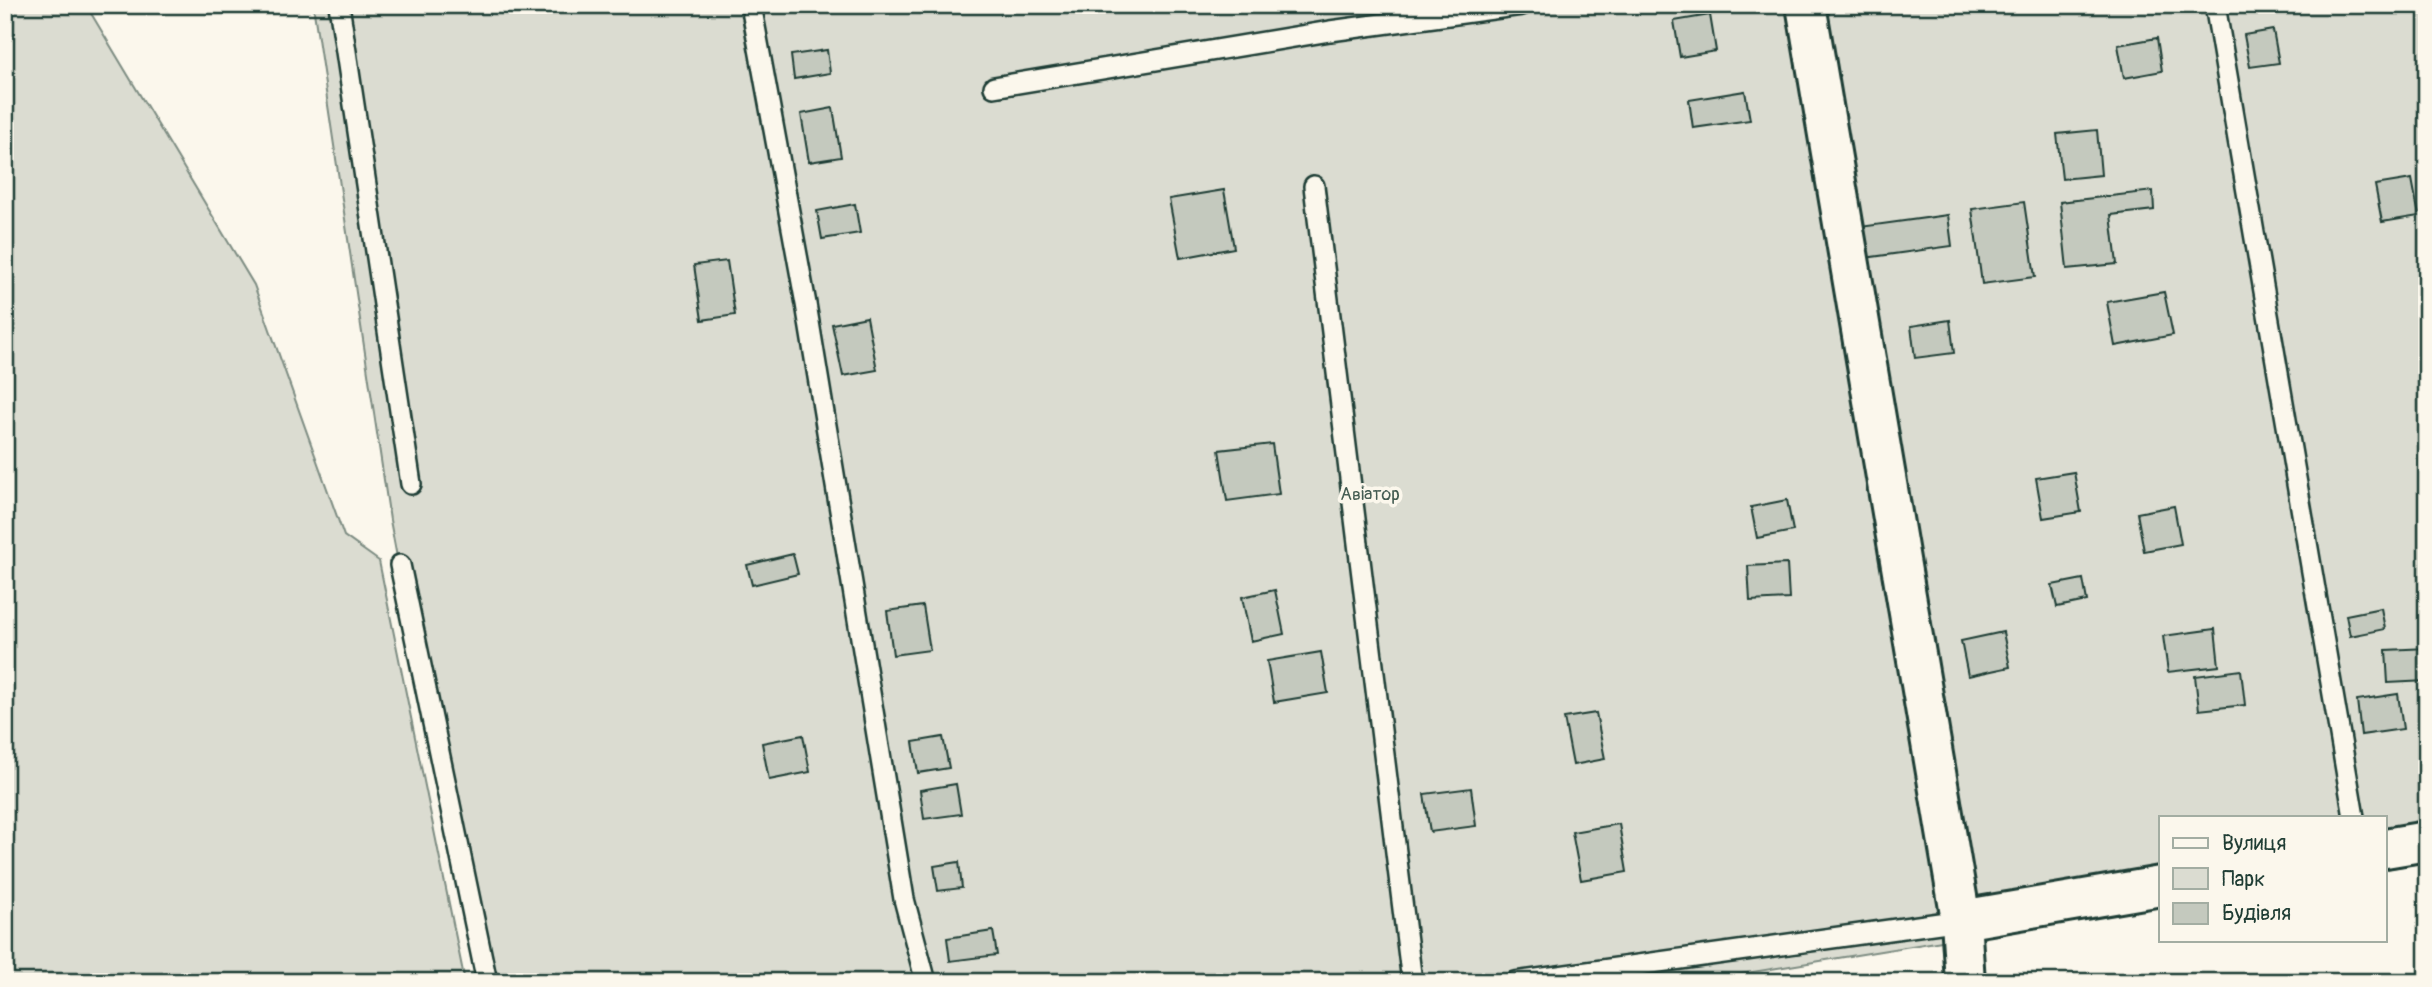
<svg xmlns="http://www.w3.org/2000/svg" width="2432" height="987" font-family="Pangolin,sans-serif">
  <style>
    .green { fill: #dbdcd1; stroke: #7d8c82; stroke-width: 2 }
    .building { fill: #c4c9be; stroke: #1f3d34; stroke-width: 2 }
    .lines { fill: none; stroke-linecap: round; stroke-linejoin: round }
    .service-casing { stroke: #1f3d34; stroke-width: 24 }
    .minor-casing { stroke: #1f3d34; stroke-width: 44 }
    .service { stroke: #fbf7ec; stroke-width: 19 }
    .minor { stroke: #fbf7ec; stroke-width: 38 }
    .labels { text-anchor: middle; dominant-baseline: central; stroke-width: 7; stroke-linejoin: round; paint-order: stroke }
    .park-label { font-size: 18px; fill: #455d53; stroke: #fbf7ec }
  </style>
  <rect width="100%" height="100%" fill="#fbf7ec"/>
  <filter id="ink" filterUnits="userSpaceOnUse"><feTurbulence type="fractalNoise" baseFrequency=".0143" numOctaves="2"/><feDisplacementMap in="SourceGraphic" scale="14" xChannelSelector="R" yChannelSelector="G"/><feConvolveMatrix kernelMatrix="1 2 1 2 8 2 1 2 1" color-interpolation-filters="sRGB"/></filter>
  <g filter="url(#ink)">
    <!-- green -->
    <g class="green">
      <path d="M5 5H86L254 285 344 536 379 561 465 982H5Z"/>
      <path d="M313 5H2427V862L2385 869V817H2161V905L1692 982H477L390 520Z"/>
    </g>
    <!-- building -->
    <g class="building">
      <path d="M1710 15 1716 51 1680 57 1674 21Z"/>
      <path d="M2273 30 2279 63 2250 67 2244 35Z"/>
      <path d="M2157 38 2162 71 2124 78 2118 45Z"/>
      <path d="M827 50 830 73 794 79 791 55Z"/>
      <path d="M1745 91 1750 120 1693 128 1689 100Z"/>
      <path d="M833 108 841 157 809 162 801 114Z"/>
      <path d="M2097 130 2101 175 2062 179 2057 134Z"/>
      <path d="M2412 179 2419 216 2382 222 2375 185Z"/>
      <path d="M1224 190 1234 248 1180 258 1169 199Z"/>
      <path d="M2153 191 2154 210 2111 215 2117 264 2067 269 2060 202Z"/>
      <path d="M2024 202 2035 277 1982 284 1972 209Z"/>
      <path d="M855 204 860 233 822 239 817 211Z"/>
      <path d="M1948 215 1952 246 1864 258 1860 227Z"/>
      <path d="M2427 235V260L2422 236Z"/>
      <path d="M727 261 735 315 702 320 694 265Z"/>
      <path d="M2164 292 2173 335 2115 346 2107 302Z"/>
      <path d="M867 317 877 370 843 376 832 324Z"/>
      <path d="M1950 320 1954 353 1915 358 1911 326Z"/>
      <path d="M1272 444 1279 494 1227 501 1219 450Z"/>
      <path d="M2074 472 2081 512 2043 518 2036 478Z"/>
      <path d="M1787 500 1793 531 1757 538 1751 507Z"/>
      <path d="M2174 506 2181 544 2144 551 2137 513Z"/>
      <path d="M793 554 798 574 752 585 747 565Z"/>
      <path d="M1787 564 1789 599 1750 601 1748 566Z"/>
      <path d="M2083 579 2087 601 2057 607 2052 585Z"/>
      <path d="M1275 590 1284 634 1251 641 1242 597Z"/>
      <path d="M923 606 930 650 893 655 887 611Z"/>
      <path d="M2381 608 2385 629 2350 636 2346 615Z"/>
      <path d="M2215 629 2219 666 2168 672 2163 636Z"/>
      <path d="M2003 632 2010 667 1968 676 1961 641Z"/>
      <path d="M2427 648V681L2388 683 2386 650Z"/>
      <path d="M1321 652 1328 693 1274 702 1267 661Z"/>
      <path d="M2241 670 2245 705 2199 710 2195 676Z"/>
      <path d="M2398 694 2403 729 2361 735 2357 700Z"/>
      <path d="M1596 713 1605 759 1573 765 1564 718Z"/>
      <path d="M803 735 810 772 769 780 762 743Z"/>
      <path d="M943 737 949 768 918 773 913 742Z"/>
      <path d="M956 784 961 814 924 819 920 790Z"/>
      <path d="M1471 788 1476 826 1430 832 1424 794Z"/>
      <path d="M1619 824 1627 872 1581 880 1572 832Z"/>
      <path d="M959 862 962 888 938 891 934 866Z"/>
      <path d="M993 931 997 955 950 961 947 938Z"/>
    </g>
    <g class="lines">
      <!-- service casing -->
      <g class="service-casing">
        <g id="service">
          <path d="M339 5 411 484"/>
          <path d="M751 5 806 304 904 899 926 982"/>
          <path d="M2215 5 2354 817"/>
          <path d="M994 87 1330 31 1522 5"/>
          <path d="M1314 186 1412 982"/>
          <path d="M400 565 487 982"/>
          <path d="M1515 982 1961 920"/>
        </g>
      </g>
      <!-- minor casing -->
      <g class="minor-casing">
        <g id="minor">
          <path d="M1806 5 1961 920 1965 982"/>
          <path d="M2385 848 2427 841"/>
          <path d="M1961 920 2161 886"/>
        </g>
      </g>
      <!-- service -->
      <use href="#service" class="service"/>
      <!-- minor -->
      <use href="#minor" class="minor"/>
    </g>
  </g>
  <g class="labels">
    <!-- park labels -->
    <g class="park-label">
      <text x="1370" y="494">Авіатор</text>
    </g>
  </g>
  <!-- margin -->
  <rect width="2432" height="987" fill="none" stroke="#fbf7ec" stroke-width="28"/>
  <rect x="14" y="14" width="2404" height="959" fill="none" stroke="#1f3d34" stroke-width="2.5" filter="url(#ink)"/>
  <!-- legend -->
  <rect x="2159" y="816" width="228" height="126" fill="#fbf7ec" stroke="#a3ada2" stroke-width="2"/>
  <rect x="2173" y="838" width="35" height="10" fill="#fbf7ec" stroke="#a3ada2" stroke-width="2"/>
  <text x="2222" y="850" font-size="21" fill="#1f3d34">Вулиця</text>
  <rect x="2173" y="868" width="35" height="21" fill="#dbdcd1" stroke="#a3ada2" stroke-width="2"/>
  <text x="2222" y="886" font-size="21" fill="#1f3d34">Парк</text>
  <rect x="2173" y="903" width="35" height="21" fill="#c4c9be" stroke="#a3ada2" stroke-width="2"/>
  <text x="2222" y="920" font-size="21" fill="#1f3d34">Будівля</text>
</svg>
